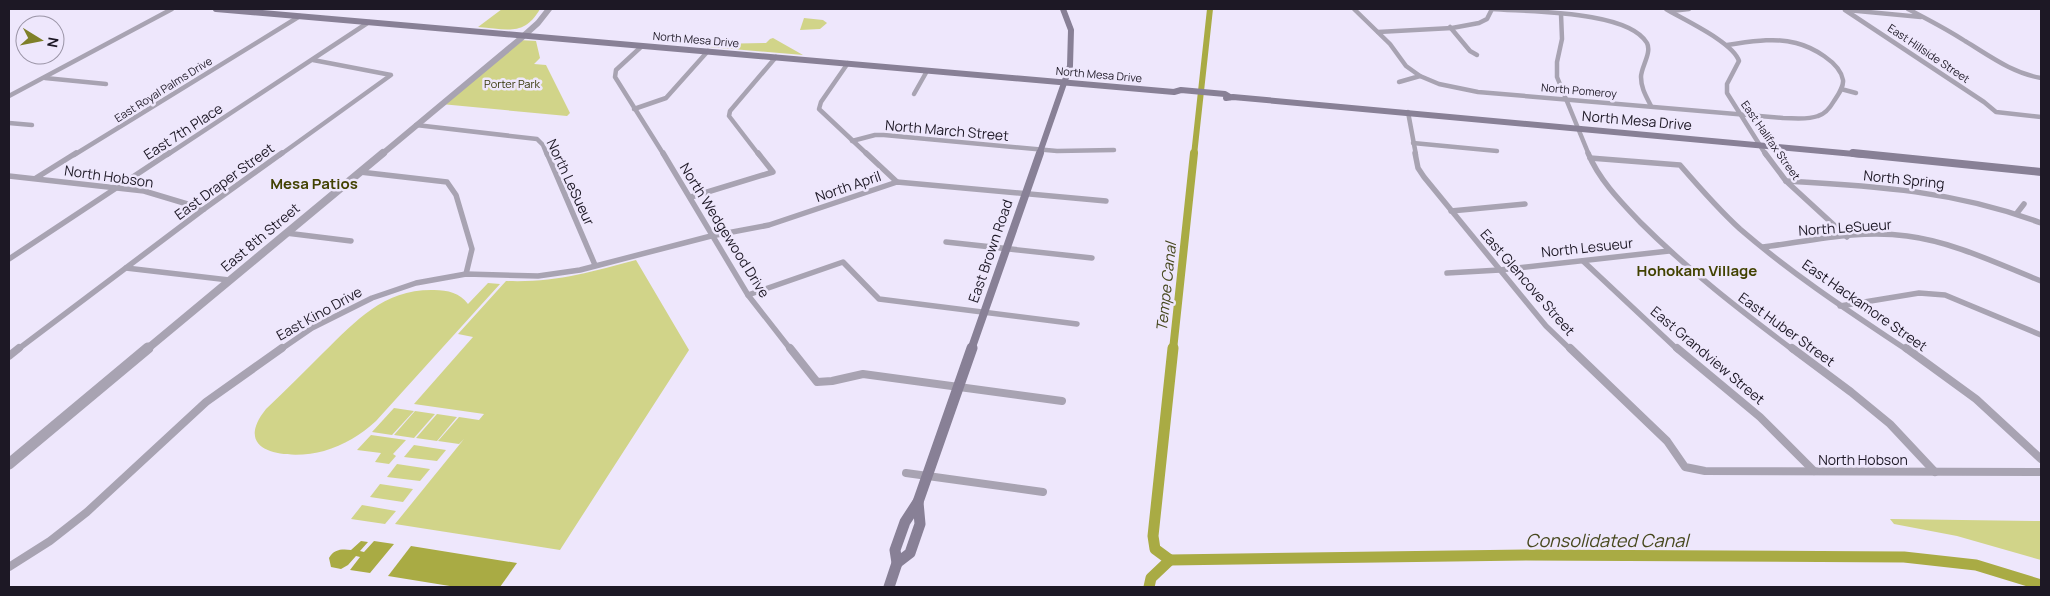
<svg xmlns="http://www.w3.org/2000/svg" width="2050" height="596" font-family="Manrope,sans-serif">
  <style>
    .green { fill: #d1d489 }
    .water { fill: #a9ab44 }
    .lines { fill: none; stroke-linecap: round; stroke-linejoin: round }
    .canal-far2 { stroke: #a9ab44; stroke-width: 6 }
    .canal-far1 { stroke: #a9ab44; stroke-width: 8 }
    .canal { stroke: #a9ab44; stroke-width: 11 }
    .minor-far2 { stroke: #a8a3b2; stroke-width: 4.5 }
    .minor-far1 { stroke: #a8a3b2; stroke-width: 5.5 }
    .minor { stroke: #a8a3b2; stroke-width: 8 }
    .tertiary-far2 { stroke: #a8a3b2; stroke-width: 6 }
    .tertiary-far1 { stroke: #a8a3b2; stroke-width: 8 }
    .tertiary { stroke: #a8a3b2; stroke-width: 11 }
    .secondary-far2 { stroke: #888096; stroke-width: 6 }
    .secondary-far1 { stroke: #888096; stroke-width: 8 }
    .secondary { stroke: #888096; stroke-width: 11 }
    .labels { text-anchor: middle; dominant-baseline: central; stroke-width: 5; stroke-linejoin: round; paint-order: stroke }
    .far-street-label { font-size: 11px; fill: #1d1825; stroke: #eee7fc }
    .far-park-label { font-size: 11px; fill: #353609; stroke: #eee7fc }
    .street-label { font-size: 14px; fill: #1d1825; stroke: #eee7fc }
    .neighbourhood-label { font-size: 15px; font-weight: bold; fill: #424201; stroke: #eee7fc }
    .water-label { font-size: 15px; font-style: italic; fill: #47481e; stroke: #eee7fc }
    .near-water-label { font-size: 18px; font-style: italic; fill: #47481e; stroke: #eee7fc }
  </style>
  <rect width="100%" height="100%" fill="#eee7fc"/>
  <!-- green -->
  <g class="green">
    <path d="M502 9H540C524 37 506 29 478 27Z"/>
    <path d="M804 18 823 20 827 23 820 29 800 30Z"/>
    <path d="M773 38 803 55 709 47 713 44 766 43 770 39Z"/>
    <path d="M519 40 536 41 540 58 534 64 546 65 570 113 567 116 441 104Z"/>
    <path d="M636 260 689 350 560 550 395 524 464 439 459 444 438 441 459 417 479 420 484 414 414 404 473 337 458 334 506 281C554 283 591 272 636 260Z"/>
    <path d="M488 283 500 284 376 421C361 435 344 445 324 451 292 460 229 455 266 409 286 390 305 371 324 352 357 320 384 289 434 290 448 290 460 293 468 304Z"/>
    <path d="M394 408 414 411 392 435 372 432Z"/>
    <path d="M415 411 435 414 414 438 394 435Z"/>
    <path d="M437 414 457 417 437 441 416 438Z"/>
    <path d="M371 435 406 440 393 454 396 456 389 464 375 462 381 453 357 450Z"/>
    <path d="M414 445 446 450 437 461 404 457Z"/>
    <path d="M397 464 430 469 420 481 387 477Z"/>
    <path d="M380 484 413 489 403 502 370 497Z"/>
    <path d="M362 505 396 511 385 524 351 519Z"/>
    <path d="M1890 519 2041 521V560L1957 536 1894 524Z"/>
  </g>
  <!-- water -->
  <g class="water">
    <path d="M361 541 368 542 360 551 364 552 374 541 394 544 370 573 350 570 360 557 356 556 348 565 341 569 331 567 329 558C334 549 342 549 351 550Z"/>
    <path d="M411 546 517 563 500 587H456L388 576Z"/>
  </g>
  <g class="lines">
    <!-- canal-far2 -->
    <path class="canal-far2" d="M1194 155 1210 9"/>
    <!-- canal-far1 -->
    <path class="canal-far1" d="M1173 350 1194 153"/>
    <!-- canal -->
    <g class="canal">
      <path d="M1170 560 1526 555 1904 557 1976 565 2041 585"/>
      <path d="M1170 560 1155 549 1153 536 1173 348"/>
      <path d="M1149 587 1151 578 1170 560"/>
    </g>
    <!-- minor-far2 -->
    <g class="minor-far2">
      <path d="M1354 9 1390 44 1406 66 1420 76 1399 82"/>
      <path d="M1492 9C1527 12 1628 10 1647 43 1652 53 1641 67 1641 77 1641 88 1646 96 1651 106"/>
      <path d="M1666 9C1684 20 1733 42 1739 61L1727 84V93L1766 155"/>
      <path d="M1908 9C1927 19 1947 29 1965 41 1990 56 2012 73 2041 78"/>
      <path d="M1845 10 1984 102 1996 112 2041 117"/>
      <path d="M1847 10 1921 17"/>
      <path d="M1671 11 1689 9"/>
      <path d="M1561 14 1562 39 1557 62V77L1589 155"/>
      <path d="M1450 27 1470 51 1477 55"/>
      <path d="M1378 32 1452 28 1479 23 1487 19 1492 9"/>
      <path d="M642 46 616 70 615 77 664 155"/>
      <path d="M848 63 821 102 819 109 868 155"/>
      <path d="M1420 76 1439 84 1478 92 1783 118C1794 118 1807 120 1818 116 1825 114 1830 108 1834 101 1838 95 1844 87 1843 80 1840 62 1812 47 1796 43 1774 37 1749 42 1727 45"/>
      <path d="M45 78 106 84"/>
      <path d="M1841 89 1856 93"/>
      <path d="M914 94 927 71"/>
      <path d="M9 96 172 9"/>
      <path d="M634 109 666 98 708 51"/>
      <path d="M1408 112 1416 155"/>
      <path d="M9 123 32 125"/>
      <path d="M416 125 537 139 543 145 547 155"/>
      <path d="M852 141 875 135H884L1057 151 1114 150"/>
      <path d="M1413 143 1497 151"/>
      <path d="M74 155 300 16"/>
      <path d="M167 155 369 22"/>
      <path d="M280 155 391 75 313 60"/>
      <path d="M759 155 729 116 730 111 776 57"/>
    </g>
    <!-- minor-far1 -->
    <g class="minor-far1">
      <path d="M547 153 595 265"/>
      <path d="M663 153 748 295 791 350"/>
      <path d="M866 153 897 182"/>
      <path d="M1415 153 1418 168 1424 177 1546 326 1571 350"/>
      <path d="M1588 153C1599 180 1621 202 1641 223 1688 270 1740 310 1793 350"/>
      <path d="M1765 153 1786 181 1847 237"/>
      <path d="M1590 158 1680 165C1699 187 1718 209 1740 229 1792 274 1850 312 1907 350"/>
      <path d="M360 172 447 182 456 195 472 249 466 274"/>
      <path d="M9 176 144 191 204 209"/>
      <path d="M36 178 76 153"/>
      <path d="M1786 181C1876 186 1956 191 2041 223"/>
      <path d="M691 197 773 172 758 153"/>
      <path d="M1451 211 1525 204"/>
      <path d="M2017 213 2024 204"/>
      <path d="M286 233 351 241"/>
      <path d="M946 242 1092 258"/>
      <path d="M1763 247C1810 241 1860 229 1907 236 1954 242 1998 264 2041 281"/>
      <path d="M9 259 169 153"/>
      <path d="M1583 261 1678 350"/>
      <path d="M126 268 229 280"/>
      <path d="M1447 273 1500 270 1669 251"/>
      <path d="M748 295 843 262 879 299 1077 324"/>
      <path d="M1840 306 1919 293 1945 295 2041 335"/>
      <path d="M17 350 204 209 282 153"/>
      <path d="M280 350 312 328 372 298 416 283 466 274 538 276 580 270 711 236 769 225 897 182 1106 201"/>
    </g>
    <!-- minor -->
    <g class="minor">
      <path d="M790 348 817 382 832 381 863 374 1062 401"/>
      <path d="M1570 348 1667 441 1685 467 1705 471 2041 472"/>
      <path d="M1677 348 1760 417 1814 471"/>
      <path d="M1792 348 1851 392 1890 424 1935 472"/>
      <path d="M1906 348 1976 399 2041 459"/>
      <path d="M9 356 19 348"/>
      <path d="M906 473 1043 492"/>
      <path d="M9 567 50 541 87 512 206 402 282 348"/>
    </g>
    <!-- tertiary-far2 -->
    <path class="tertiary-far2" d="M381 155 519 40 538 23 549 9"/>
    <!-- tertiary-far1 -->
    <path class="tertiary-far1" d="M146 350 383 153"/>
    <!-- tertiary -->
    <path class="tertiary" d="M9 464 148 348"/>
    <!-- secondary-far2 -->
    <g class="secondary-far2">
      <path d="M216 9 1174 92 1181 90 1225 94 1230 97"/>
      <path d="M1226 98 1233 97 1865 155"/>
      <path d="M1039 155 1070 66 1071 30 1063 9"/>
    </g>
    <!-- secondary-far1 -->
    <g class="secondary-far1">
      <path d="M1853 153 2041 172"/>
      <path d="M971 350 1040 153"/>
    </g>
    <!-- secondary -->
    <g class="secondary">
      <path d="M897 563 910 553 920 524 918 502"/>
      <path d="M889 587 897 563 895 550 905 522 918 502 972 348"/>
    </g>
  </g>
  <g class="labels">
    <!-- far-street labels -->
    <g class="far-street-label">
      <text transform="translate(696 39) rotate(5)">North Mesa Drive</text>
      <text transform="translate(1929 53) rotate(34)">East Hillside Street</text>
      <text transform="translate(1099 74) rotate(5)">North Mesa Drive</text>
      <text transform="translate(163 89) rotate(-32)">East Royal Palms Drive</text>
      <text transform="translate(1579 90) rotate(5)">North Pomeroy</text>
      <text transform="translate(1771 140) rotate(55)">East Halifax Street</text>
    </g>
    <!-- far-park labels -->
    <g class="far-park-label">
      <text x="512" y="83">Porter Park</text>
    </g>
    <!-- street labels -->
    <g class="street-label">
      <text transform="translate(1637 120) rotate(5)">North Mesa Drive</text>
      <text transform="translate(947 130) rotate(5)">North March Street</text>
      <text transform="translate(183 131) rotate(-33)">East 7th Place</text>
      <text transform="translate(109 176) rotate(8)">North Hobson</text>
      <text transform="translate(1904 179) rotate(6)">North Spring</text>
      <text transform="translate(224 181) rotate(-36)">East Draper Street</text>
      <text transform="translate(571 182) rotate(65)">North LeSueur</text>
      <text transform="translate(848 186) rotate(-19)">North April</text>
      <text transform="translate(1845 227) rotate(-4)">North LeSueur</text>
      <text transform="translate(725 230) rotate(58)">North Wedgewood Drive</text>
      <text transform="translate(260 237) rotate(-40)">East 8th Street</text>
      <text transform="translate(1587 247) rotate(-6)">North Lesueur</text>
      <text transform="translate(990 251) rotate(-71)">East Brown Road</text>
      <text transform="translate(1528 282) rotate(49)">East Glencove Street</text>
      <text transform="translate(1865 305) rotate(35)">East Hackamore Street</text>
      <text transform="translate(319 313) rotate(-29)">East Kino Drive</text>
      <text transform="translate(1787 329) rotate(36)">East Huber Street</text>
      <text transform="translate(1708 355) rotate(40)">East Grandview Street</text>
      <text x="1863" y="459">North Hobson</text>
    </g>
    <!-- neighbourhood labels -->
    <g class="neighbourhood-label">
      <text x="314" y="183">Mesa Patios</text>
      <text x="1697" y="270">Hohokam Village</text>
    </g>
    <!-- water labels -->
    <g class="water-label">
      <text transform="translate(1166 287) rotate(-84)">Tempe Canal</text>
    </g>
    <!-- near-water labels -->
    <g class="near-water-label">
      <text x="1607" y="540">Consolidated Canal</text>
    </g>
  </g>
  <!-- border -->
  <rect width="2050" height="596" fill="none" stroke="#1d1825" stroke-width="20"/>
  <!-- north arrow -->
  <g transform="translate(40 40) rotate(100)"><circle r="24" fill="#eee7fc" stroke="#9a94a6"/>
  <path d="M0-4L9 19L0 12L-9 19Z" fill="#7f8029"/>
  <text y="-8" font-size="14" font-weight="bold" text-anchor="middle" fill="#1d1825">N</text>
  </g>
</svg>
